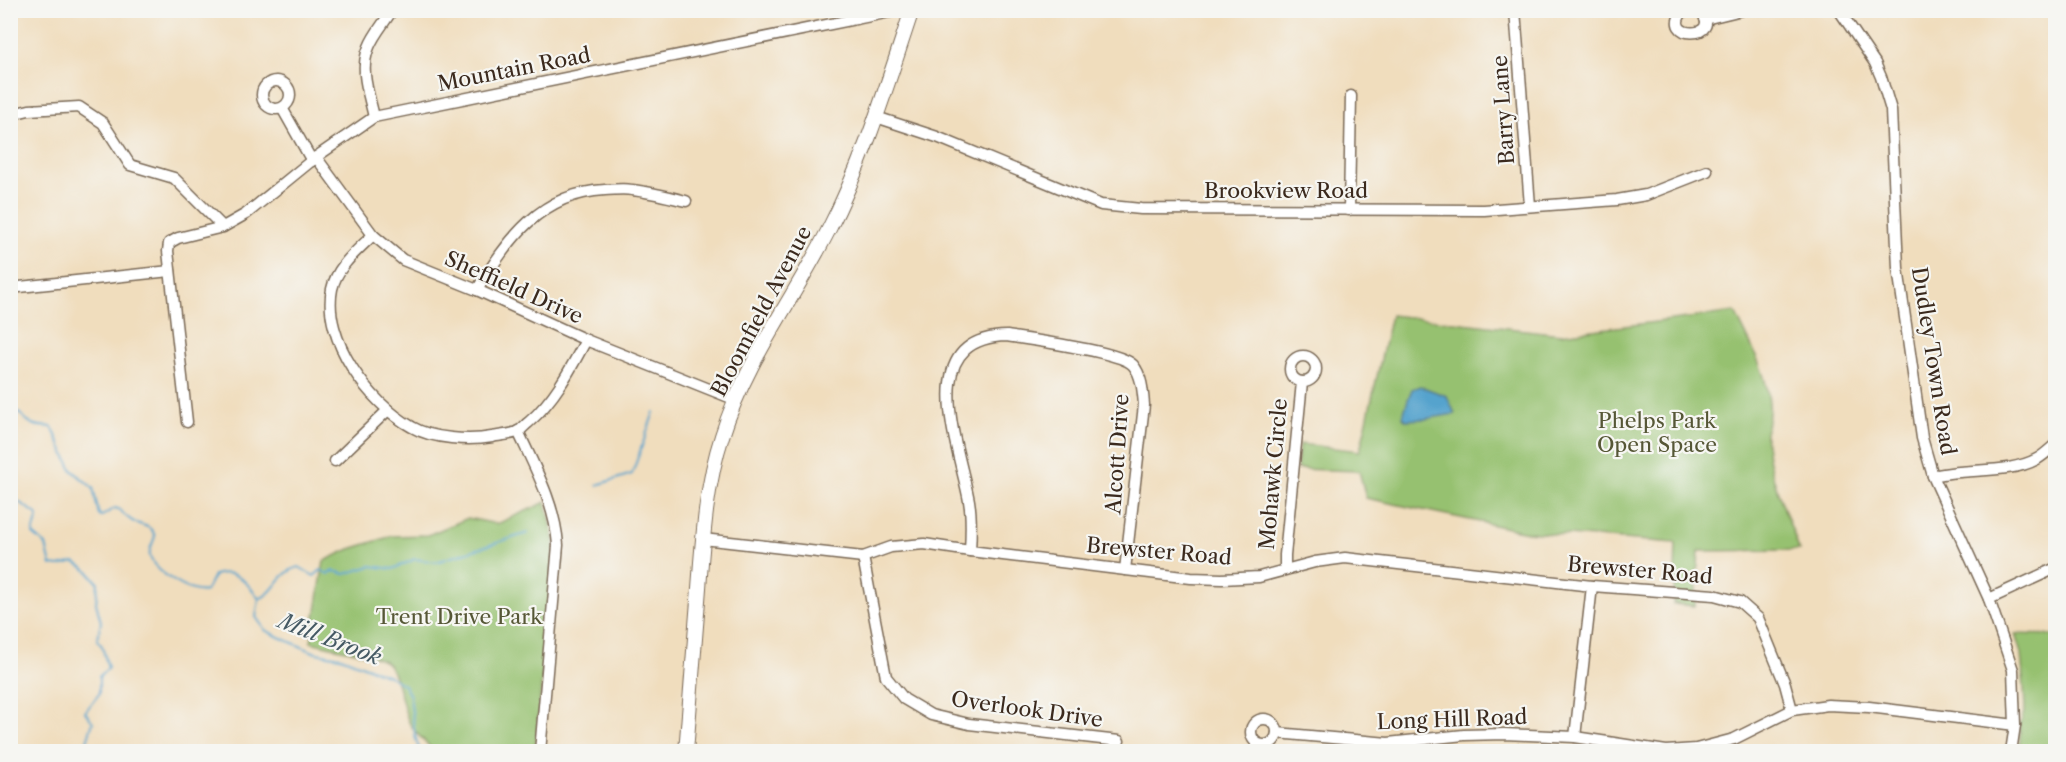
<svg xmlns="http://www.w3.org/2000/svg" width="2066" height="762" font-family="'Libre Caslon Text',serif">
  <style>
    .green { fill: #96c16f; stroke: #687646; stroke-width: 1.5 }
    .water { fill: #54a3cd; stroke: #486676; stroke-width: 1.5 }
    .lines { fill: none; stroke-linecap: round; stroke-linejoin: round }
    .stream { stroke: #54a3cd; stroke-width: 2 }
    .minor-casing { stroke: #7a6956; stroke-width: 13 }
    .major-casing { stroke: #7a6956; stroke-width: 16 }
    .minor { stroke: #fff; stroke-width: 10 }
    .major { stroke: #fff; stroke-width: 14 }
    .labels { text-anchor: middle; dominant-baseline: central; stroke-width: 4.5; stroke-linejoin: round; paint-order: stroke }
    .street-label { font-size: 21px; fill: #3b2a1e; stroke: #f6f6f2 }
    .park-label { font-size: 21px; fill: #565736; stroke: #f6f6f2 }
    .water-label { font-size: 22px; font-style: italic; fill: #455a64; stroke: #f6f6f2 }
  </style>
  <rect width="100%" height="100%" fill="#f6f6f2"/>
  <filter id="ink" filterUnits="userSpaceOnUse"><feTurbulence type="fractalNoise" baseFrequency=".0167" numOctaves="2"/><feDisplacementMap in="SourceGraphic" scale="12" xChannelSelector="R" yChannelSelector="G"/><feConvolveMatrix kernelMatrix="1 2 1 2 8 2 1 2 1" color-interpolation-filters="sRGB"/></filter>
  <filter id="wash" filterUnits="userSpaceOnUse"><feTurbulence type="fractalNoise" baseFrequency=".008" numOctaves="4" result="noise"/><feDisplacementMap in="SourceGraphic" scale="24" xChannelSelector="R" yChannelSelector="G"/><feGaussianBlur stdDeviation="1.35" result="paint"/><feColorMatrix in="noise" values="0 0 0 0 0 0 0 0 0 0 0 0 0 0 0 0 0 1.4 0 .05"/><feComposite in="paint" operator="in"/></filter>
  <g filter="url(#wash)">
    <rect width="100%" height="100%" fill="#f0ddbd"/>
    <!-- green -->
    <g class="green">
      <path d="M1735 312C1748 340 1767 371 1769 403 1771 416 1764 431 1766 444 1770 480 1788 515 1799 550L1699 551 1695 606 1674 604 1676 543 1527 532 1366 498 1359 471 1297 469 1299 444 1360 451 1391 315 1561 334Z"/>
      <path d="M546 502 555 541 535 751H431L430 747C424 740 416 734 411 726 401 710 400 672 384 661 371 653 330 648 311 642L324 561 350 549 392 536 428 535 468 518 497 524Z"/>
      <path d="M2015 634 2055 635V751H2020V725L2025 709 2024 688 2021 654Z"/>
    </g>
    <!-- water -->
    <path class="water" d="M1420 386 1447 396 1455 414 1425 419 1406 420 1403 417C1404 411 1409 396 1412 389Z"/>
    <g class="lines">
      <!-- stream -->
      <g class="stream">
        <path d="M10 409C21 411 23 419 32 424 38 427 46 426 52 427L72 470 93 488 99 515 102 516 115 508 118 509C123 513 128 519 134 522 144 527 150 524 155 536 153 544 147 551 151 559 157 573 191 595 206 591L214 575C236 568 248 583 259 599L256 617 265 630 279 637 316 653 341 657 389 676 404 685 410 696 415 736 420 752"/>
        <path d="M597 485 632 474 654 412"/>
        <path d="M10 496 38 515 33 534 46 545 51 565 59 566 75 562 88 571 98 583 96 603 101 622 97 640 102 646 108 668 99 677V694L85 712 93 722 86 744 103 752"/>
        <path d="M259 599C277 592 277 573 299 567L314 576 321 570 328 574 334 571 345 574 371 566 393 569 415 559 436 562 528 533"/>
        <path d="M103 752 113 748 114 752"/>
      </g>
    </g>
  </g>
  <g filter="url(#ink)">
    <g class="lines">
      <!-- minor casing -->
      <g class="minor-casing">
        <g id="minor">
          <path d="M1515 10 1530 206"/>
          <path d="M1684 10C1658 40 1726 40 1700 10"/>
          <path d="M1839 10 1875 63 1881 77 1891 110 1898 268 1922 438 1933 476 1989 599 2013 670 2015 725 2011 752"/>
          <path d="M1705 19 1742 10"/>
          <circle cx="276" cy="95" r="14"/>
          <path d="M282 108 312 161"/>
          <path d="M12 114 29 110 79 107 103 123 130 165 174 178 223 227"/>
          <path d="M374 117C369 94 359 70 369 47 374 34 385 22 392 10"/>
          <path d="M876 117 937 137 1101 205 1141 209 1484 210 1617 200 1646 195 1707 171"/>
          <path d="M316 157 373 235 403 260 477 290 586 340 734 399"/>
          <path d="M1349 210 1351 96"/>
          <path d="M373 235C357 251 337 266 332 289 322 339 369 403 412 427 432 439 470 441 492 437 500 435 512 435 519 431 522 429 526 424 529 422 555 399 570 370 586 340"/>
          <path d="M10 288 170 271"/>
          <path d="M477 290C508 240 540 193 605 190 614 190 623 188 632 190 651 192 669 197 686 201"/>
          <circle cx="1303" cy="369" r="13"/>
          <path d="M187 422 168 251 169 243 178 238 223 227 246 214 316 157 374 117 900 10"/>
          <path d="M518 431C535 468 555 504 558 545L540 752"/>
          <path d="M335 461 388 410"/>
          <path d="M1933 476C1965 467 2008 475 2037 459 2044 455 2050 449 2056 444"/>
          <path d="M703 539 863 557 891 547 924 544 970 551 1191 578 1222 579 1259 577 1315 562 1345 558 1592 586 1714 595 1740 602 1758 618 1785 684 1792 710"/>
          <path d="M970 551C971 534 972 517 969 501 960 449 913 338 1007 336 1030 340 1120 351 1133 365 1142 375 1143 393 1144 405L1125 570"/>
          <path d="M863 557 886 677 904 699 931 715 969 724 1119 741"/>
          <path d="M1285 569V555L1302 382"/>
          <path d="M1989 599 2056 568"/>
          <circle cx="1264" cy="732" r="13"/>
          <path d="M1277 733 1388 743 1464 735 1504 734 1575 737 1666 751 1696 749 1734 739 1792 710 1828 705 1869 707 2015 725"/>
          <path d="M1575 737 1592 586"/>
        </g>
      </g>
      <!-- major casing -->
      <g class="major-casing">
        <path id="major" d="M686 752C690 697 695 643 699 588 703 537 706 485 722 436 745 362 793 300 828 231 864 161 887 85 912 10"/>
      </g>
      <!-- minor -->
      <use href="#minor" class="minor"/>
      <!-- major -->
      <use href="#major" class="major"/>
    </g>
  </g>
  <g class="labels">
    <!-- street labels -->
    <g class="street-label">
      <text transform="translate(514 69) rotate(-11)">Mountain Road</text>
      <text transform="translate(1503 110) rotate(-94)">Barry Lane</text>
      <text x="1286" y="190">Brookview Road</text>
      <text transform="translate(514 287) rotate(24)">Sheffield Drive</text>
      <text transform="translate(761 311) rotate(-62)">Bloomfield Avenue</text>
      <text transform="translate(1934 361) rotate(81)">Dudley Town Road</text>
      <text transform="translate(1117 454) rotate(-86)">Alcott Drive</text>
      <text transform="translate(1273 474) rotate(-85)">Mohawk Circle</text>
      <text transform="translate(1159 551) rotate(5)">Brewster Road</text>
      <text transform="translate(1640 570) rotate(5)">Brewster Road</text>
      <text transform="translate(1027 709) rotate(8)">Overlook Drive</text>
      <text transform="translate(1452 719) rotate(-2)">Long Hill Road</text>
    </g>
    <!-- park labels -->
    <g class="park-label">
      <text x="1657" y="420">Phelps Park<tspan x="1657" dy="24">Open Space</tspan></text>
      <text x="459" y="616">Trent Drive Park</text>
    </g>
    <!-- water labels -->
    <g class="water-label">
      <text transform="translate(330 639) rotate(21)">Mill Brook</text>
    </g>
  </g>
  <!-- margin -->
  <rect width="2066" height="762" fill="none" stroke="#f6f6f2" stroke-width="36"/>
</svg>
